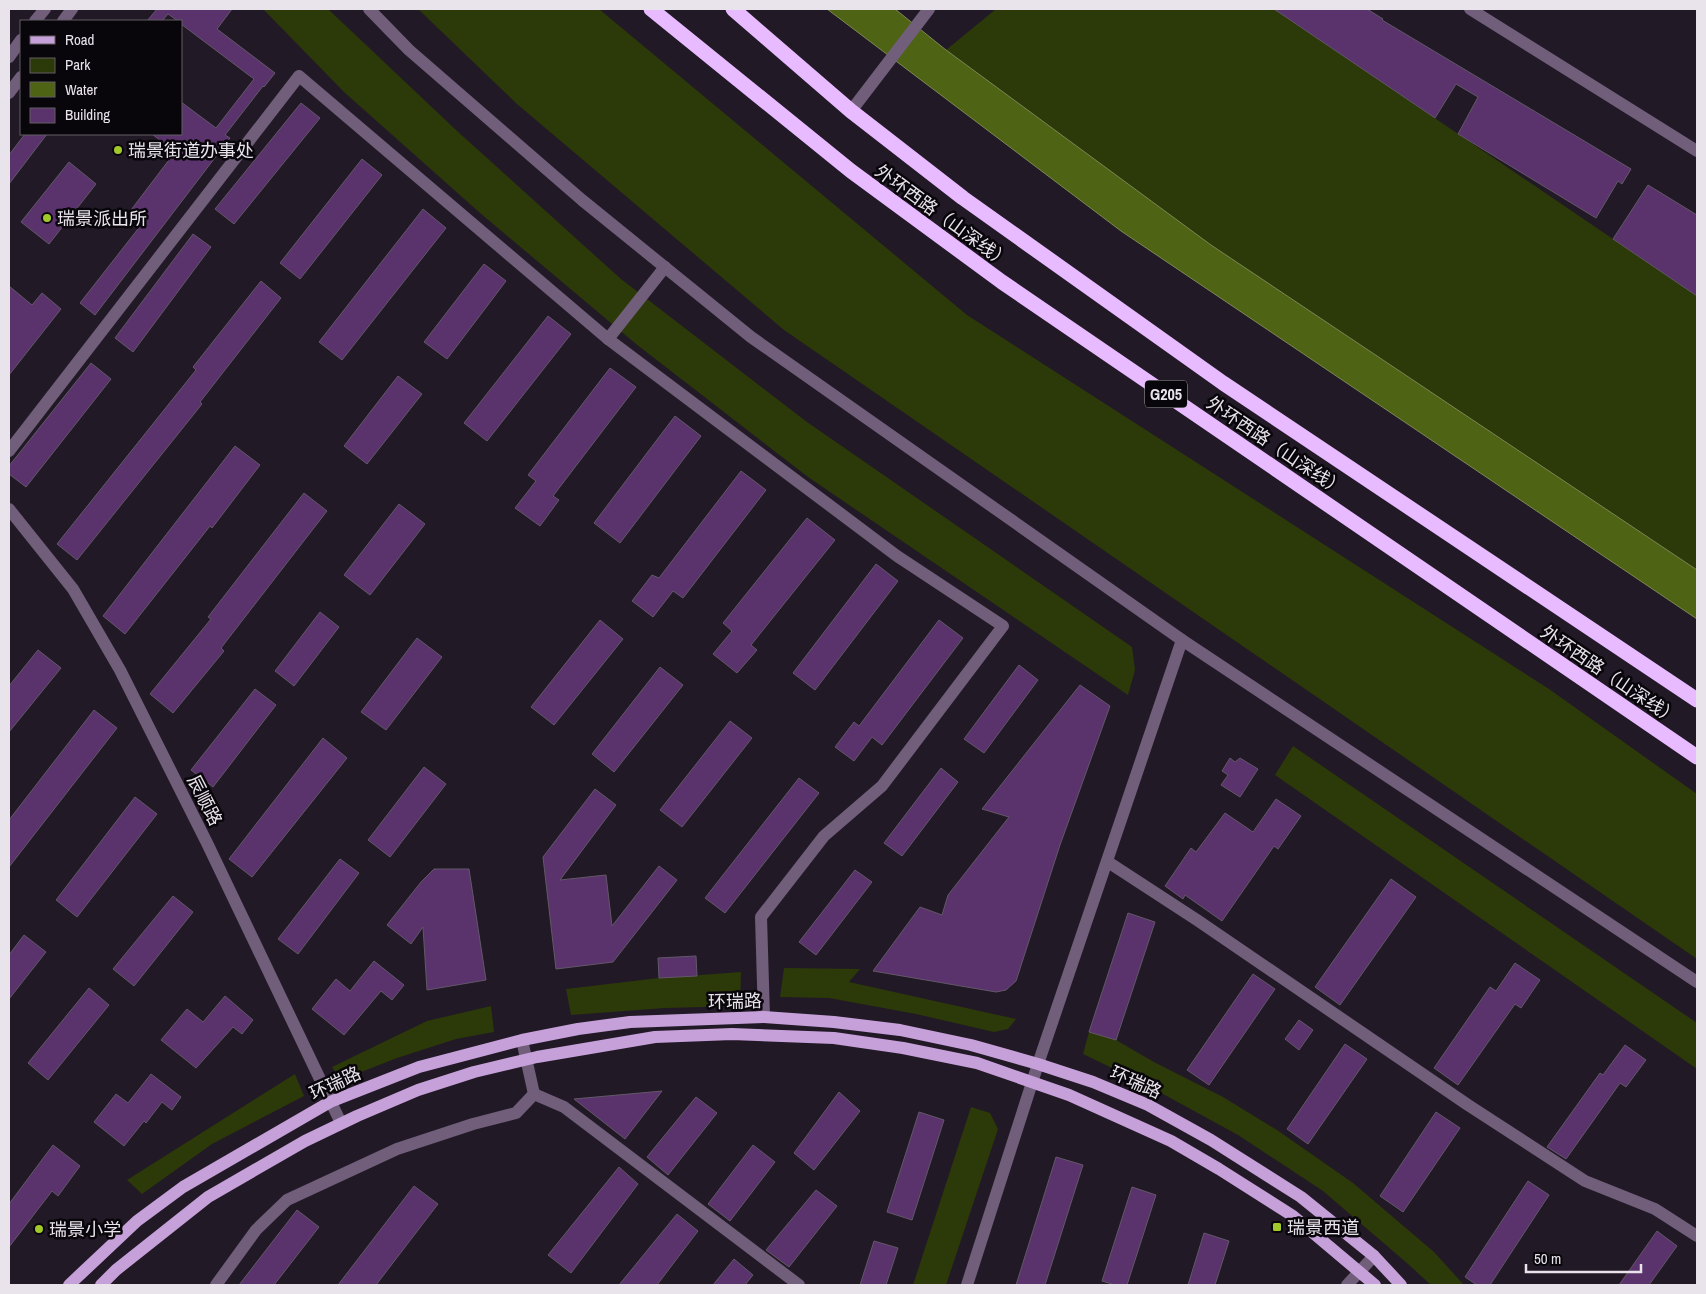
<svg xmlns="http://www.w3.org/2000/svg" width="1706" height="1294" font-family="'Archivo Narrow','Noto Sans SC',sans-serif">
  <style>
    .green { fill: #2c3908 }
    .water { fill: #4e6313; stroke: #7c8954 }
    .building { fill: #5a326c; stroke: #625868 }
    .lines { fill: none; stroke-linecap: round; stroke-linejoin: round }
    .minor { stroke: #705e7a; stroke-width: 12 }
    .major { stroke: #c6a0d9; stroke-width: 12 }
    .highway { stroke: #e8baff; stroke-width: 15 }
    .poi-dot { fill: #a1c92a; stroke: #09060b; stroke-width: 2 }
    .labels { text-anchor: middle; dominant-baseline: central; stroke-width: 5; stroke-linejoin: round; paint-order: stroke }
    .shield { fill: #09060b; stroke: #a6a1a8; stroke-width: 1 }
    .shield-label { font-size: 16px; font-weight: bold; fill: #e9e3ec }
    .poi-label { font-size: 18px; fill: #e9e3ec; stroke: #09060b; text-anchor: start }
    .street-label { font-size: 18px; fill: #e9e3ec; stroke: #09060b }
  </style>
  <rect width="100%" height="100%" fill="#221926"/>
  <!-- green -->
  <g class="green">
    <path d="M263 9H328L456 130 621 279 807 422 1132 647 1135 670 1128 695 808 477 636 344 480 213 344 92Z"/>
    <path d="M418 9H599L967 315 1549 689 1697 794V959L784 330 517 104Z"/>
    <path d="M996 9H1274L1697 296V570L1211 245 946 50Z"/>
    <path d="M1293 746 1697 1023V1069L1275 775Z"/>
    <path d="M784 968 860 969 849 982 1016 1019 1008 1029 994 1032 916 1014 829 998 780 997Z"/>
    <path d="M741 972 740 1006 665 1008 571 1015 566 989 659 978Z"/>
    <path d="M491 1006 494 1032 456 1039 397 1058 341 1080 332 1067 427 1021Z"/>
    <path d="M1089 1032 1116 1040 1154 1062 1223 1097 1277 1130 1353 1183 1434 1252 1464 1285H1431L1408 1264 1323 1191 1238 1135 1141 1082 1083 1054Z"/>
    <path d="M295 1074 304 1096 212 1144 142 1194 127 1180Z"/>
    <path d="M971 1107 990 1113 998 1129 946 1285H913Z"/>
  </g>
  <!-- water -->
  <path class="water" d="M827 9H895L946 50 1211 245 1697 570V619L1121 231Z"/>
  <!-- building -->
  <g class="building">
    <path d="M157 9H232L217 29 275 73 264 87 263 86 225 135 230 138 95 315 80 303 145 220 131 210 175 152 152 134H181V102L216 128 254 79 181 24V21H178L168 14 162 21H147Z"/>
    <path d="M1274 9H1367L1383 19 1382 20 1631 169 1622 184 1618 181 1596 218 1458 134 1478 97 1456 84 1435 118Z"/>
    <path d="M301 103 320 118 234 224 215 209Z"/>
    <path d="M25 134H47L9 184V155Z"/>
    <path d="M362 159 382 175 300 279 280 263Z"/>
    <path d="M69 162 96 184 49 244 21 222Z"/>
    <path d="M1648 185 1697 215V296L1613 239Z"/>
    <path d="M423 209 446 228 342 360 319 342Z"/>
    <path d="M193 234 211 247 133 352 115 338Z"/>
    <path d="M484 264 506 281 447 359 424 342Z"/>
    <path d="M261 281 281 298 200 402 202 404 77 560 57 544 196 370 193 367Z"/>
    <path d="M9 286 32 305 42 293 61 309 9 375Z"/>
    <path d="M548 316 571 334 487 441 464 423Z"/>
    <path d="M91 363 111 379 26 487 9 474V466Z"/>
    <path d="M610 368 636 387 553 496 559 500 540 526 515 508 536 481 528 475Z"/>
    <path d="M398 376 422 394 367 464 344 446Z"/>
    <path d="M675 416 701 436 620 543 594 523Z"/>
    <path d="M235 446 260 465 212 528 210 526 125 634 103 616Z"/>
    <path d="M741 471 766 490 683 598 673 591 653 617 632 601 652 575 659 578Z"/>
    <path d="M304 493 327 511 221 648 224 651 173 713 150 694 211 619 208 617Z"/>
    <path d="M399 504 425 524 370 595 344 575Z"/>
    <path d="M807 518 835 540 751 645 757 650 737 673 713 654 732 631 723 623Z"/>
    <path d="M876 564 898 581 815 690 793 673Z"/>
    <path d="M320 612 339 627 294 686 275 671Z"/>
    <path d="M600 620 623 639 554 725 531 707Z"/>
    <path d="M939 620 963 638 882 745 872 737 854 761 835 747 854 722 859 726Z"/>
    <path d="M417 638 442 657 386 730 361 712Z"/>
    <path d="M38 650 61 668 9 732V686Z"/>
    <path d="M1019 665 1038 680 984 753 964 739Z"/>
    <path d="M660 667 683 685 614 772 592 754Z"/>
    <path d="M1080 685 1110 706 1060 845 1016 981 1006 990 996 992 873 971 920 907 942 915 948 895 1009 817 982 809Z"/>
    <path d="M255 689 276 705 213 787 191 770Z"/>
    <path d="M94 710 117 728 9 867V820Z"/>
    <path d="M730 721 752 738 682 827 660 810Z"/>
    <path d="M323 738 347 758 252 877 229 859Z"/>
    <path d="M1230 758 1235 762 1240 758 1258 769 1240 797 1221 785 1228 775 1222 771Z"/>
    <path d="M424 767 446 784 390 857 368 840Z"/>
    <path d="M941 768 958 782 902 856 884 843Z"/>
    <path d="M799 778 819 793 725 913 705 898Z"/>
    <path d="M595 789 616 805 560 880 606 875 612 926 659 866 677 880 613 962 556 969 543 857Z"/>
    <path d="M135 797 157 814 77 917 56 900Z"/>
    <path d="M1276 799 1301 816 1278 849 1274 846 1222 921 1185 895 1183 899 1165 886 1191 848 1196 852 1225 813 1253 832Z"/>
    <path d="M340 859 359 873 298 954 278 939Z"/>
    <path d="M434 869H469L486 980 427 990 423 927 411 944 387 925 421 882Z"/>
    <path d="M855 870 872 882 816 955 799 942Z"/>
    <path d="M1391 879 1416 897 1340 1005 1315 987Z"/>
    <path d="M173 896 193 912 134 986 113 969Z"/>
    <path d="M1128 913 1155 922 1116 1040 1089 1032Z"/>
    <path d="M24 935 46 952 9 999V955Z"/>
    <path d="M696 956 697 976 659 978 658 958Z"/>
    <path d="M374 961 404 985 392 1000 381 991 344 1035 312 1009 336 979 350 991Z"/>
    <path d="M1515 963 1540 980 1521 1008 1515 1004 1458 1085 1434 1068 1490 987 1496 991Z"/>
    <path d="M1253 974 1275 989 1209 1085 1187 1070Z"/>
    <path d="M89 988 109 1005 48 1080 28 1063Z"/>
    <path d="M225 996 253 1020 242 1034 233 1027 196 1068 161 1040 187 1009 203 1022Z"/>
    <path d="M1299 1020 1313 1030 1299 1050 1285 1039Z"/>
    <path d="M1345 1044 1367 1059 1308 1144 1287 1129Z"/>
    <path d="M1625 1045 1646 1060 1626 1087 1620 1083 1566 1159 1547 1147 1600 1073 1603 1075Z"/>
    <path d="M151 1074 181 1097 172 1110 162 1102 146 1123 144 1121 124 1146 94 1122 116 1094 128 1103Z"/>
    <path d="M662 1091 625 1139 574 1099Z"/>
    <path d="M839 1092 860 1111 814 1170 794 1153Z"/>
    <path d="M696 1097 717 1113 668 1175 647 1157Z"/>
    <path d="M919 1112 944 1120 912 1220 887 1212Z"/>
    <path d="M1436 1112 1460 1128 1403 1212 1380 1196Z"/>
    <path d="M53 1145 80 1166 58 1196 52 1191 9 1247V1204Z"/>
    <path d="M753 1145 775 1162 730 1221 708 1204Z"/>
    <path d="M1056 1157 1083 1165 1045 1285H1016Z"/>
    <path d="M619 1167 638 1184 571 1273 548 1255Z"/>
    <path d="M1528 1181 1549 1195 1490 1285H1477L1465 1277Z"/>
    <path d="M414 1186 438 1204 376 1285H338Z"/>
    <path d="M1132 1187 1156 1195 1127 1285H1115L1102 1281Z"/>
    <path d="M816 1190 837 1206 789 1267 766 1250Z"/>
    <path d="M297 1210 319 1227 274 1285H239Z"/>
    <path d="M677 1214 698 1231 657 1285H619Z"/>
    <path d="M1657 1231 1677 1246 1649 1285H1619Z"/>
    <path d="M1204 1233 1229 1241 1215 1285H1188Z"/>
    <path d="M874 1241 898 1248 886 1285H860Z"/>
    <path d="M734 1259 753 1275 745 1285H713Z"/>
  </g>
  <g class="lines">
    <!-- minor -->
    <g class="minor">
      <path d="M369 9 409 50 582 200 751 337 1182 640 1697 982"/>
      <path d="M1470 9 1697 151"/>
      <path d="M35 21 45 9"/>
      <path d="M63 21 72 9"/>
      <path d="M9 57 21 40"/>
      <path d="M9 93 21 77"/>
      <path d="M851 111 929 9"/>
      <path d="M608 339 665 267"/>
      <path d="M9 451 299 76 608 339 897 556 1003 626 882 786 824 836 761 917 764 1017"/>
      <path d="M9 509 73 589 120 670 207 843 341 1123"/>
      <path d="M1108 862 1197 920 1468 1105 1585 1181 1655 1209 1697 1236"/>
      <path d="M522 1040 534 1094"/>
      <path d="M534 1094 564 1107 799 1285"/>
      <path d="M216 1285 256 1230 287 1200 397 1149 473 1124 516 1113 534 1094"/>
      <path d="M967 1285 1038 1064 1182 640"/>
      <path d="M1347 1285 1374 1256"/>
    </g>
    <!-- major -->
    <g class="major">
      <path d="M69 1285 137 1221 183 1187 330 1102 419 1067 522 1040 578 1029 630 1022 764 1017 834 1022 900 1030 971 1045 1038 1064 1093 1082 1148 1105 1211 1140 1301 1197 1374 1256 1401 1285"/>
      <path d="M101 1285 116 1270 208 1197 305 1141 357 1116 418 1090 474 1072 537 1057 655 1037 732 1034 834 1038 903 1048 977 1063 1069 1095 1171 1141 1219 1169 1293 1216 1375 1285"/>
    </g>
    <!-- highway -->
    <g class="highway">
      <path d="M651 9 851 171 1002 282 1697 757"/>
      <path d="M733 9 851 111 963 198 1223 383 1697 700"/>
    </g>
  </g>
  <!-- markers -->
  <g class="poi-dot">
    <circle cx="118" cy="150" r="5"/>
    <circle cx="47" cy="218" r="5"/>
    <rect x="1272" y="1222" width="10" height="10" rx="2.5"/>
    <circle cx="39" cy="1229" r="5"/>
  </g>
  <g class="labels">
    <!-- shield labels -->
    <rect class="shield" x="1145" y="380.5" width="42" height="27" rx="4"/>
    <g class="shield-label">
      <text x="1166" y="394">G205</text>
    </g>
    <!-- poi labels -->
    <g class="poi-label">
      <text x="128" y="150">瑞景街道办事处</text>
      <text x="57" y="218">瑞景派出所</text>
      <text x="1287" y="1227">瑞景西道</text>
      <text x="49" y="1229">瑞景小学</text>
    </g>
    <!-- street labels -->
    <g class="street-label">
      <text transform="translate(943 216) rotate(36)">外环西路（山深线）</text>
      <text transform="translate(1276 446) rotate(34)">外环西路（山深线）</text>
      <text transform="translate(1610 675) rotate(34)">外环西路（山深线）</text>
      <text transform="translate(205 800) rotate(63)">辰顺路</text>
      <text transform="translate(735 1001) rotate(-1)">环瑞路</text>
      <text transform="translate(1136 1082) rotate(24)">环瑞路</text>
      <text transform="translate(335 1083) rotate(-25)">环瑞路</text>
    </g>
  </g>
  <!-- border -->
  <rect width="1706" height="1294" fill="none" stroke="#e9e3ec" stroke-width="20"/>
  <!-- legend -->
  <rect x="20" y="20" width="162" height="115" fill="#09060b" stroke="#635e65"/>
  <rect x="30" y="36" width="25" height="8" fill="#c6a0d9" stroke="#635e65"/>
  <text x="65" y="45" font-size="15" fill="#e9e3ec">Road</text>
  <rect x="30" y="58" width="25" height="15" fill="#2c3908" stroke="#635e65"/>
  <text x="65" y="70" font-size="15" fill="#e9e3ec">Park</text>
  <rect x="30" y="82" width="25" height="15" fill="#4e6313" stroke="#635e65"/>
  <text x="65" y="95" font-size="15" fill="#e9e3ec">Water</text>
  <rect x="30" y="108" width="25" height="15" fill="#5a326c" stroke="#635e65"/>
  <text x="65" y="120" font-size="15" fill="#e9e3ec">Building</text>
  <!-- scale -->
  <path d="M1526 1264v8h115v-8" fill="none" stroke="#e9e3ec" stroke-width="2.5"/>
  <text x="1534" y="1264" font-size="15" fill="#e9e3ec" stroke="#09060b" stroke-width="4" paint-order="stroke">50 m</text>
</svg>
